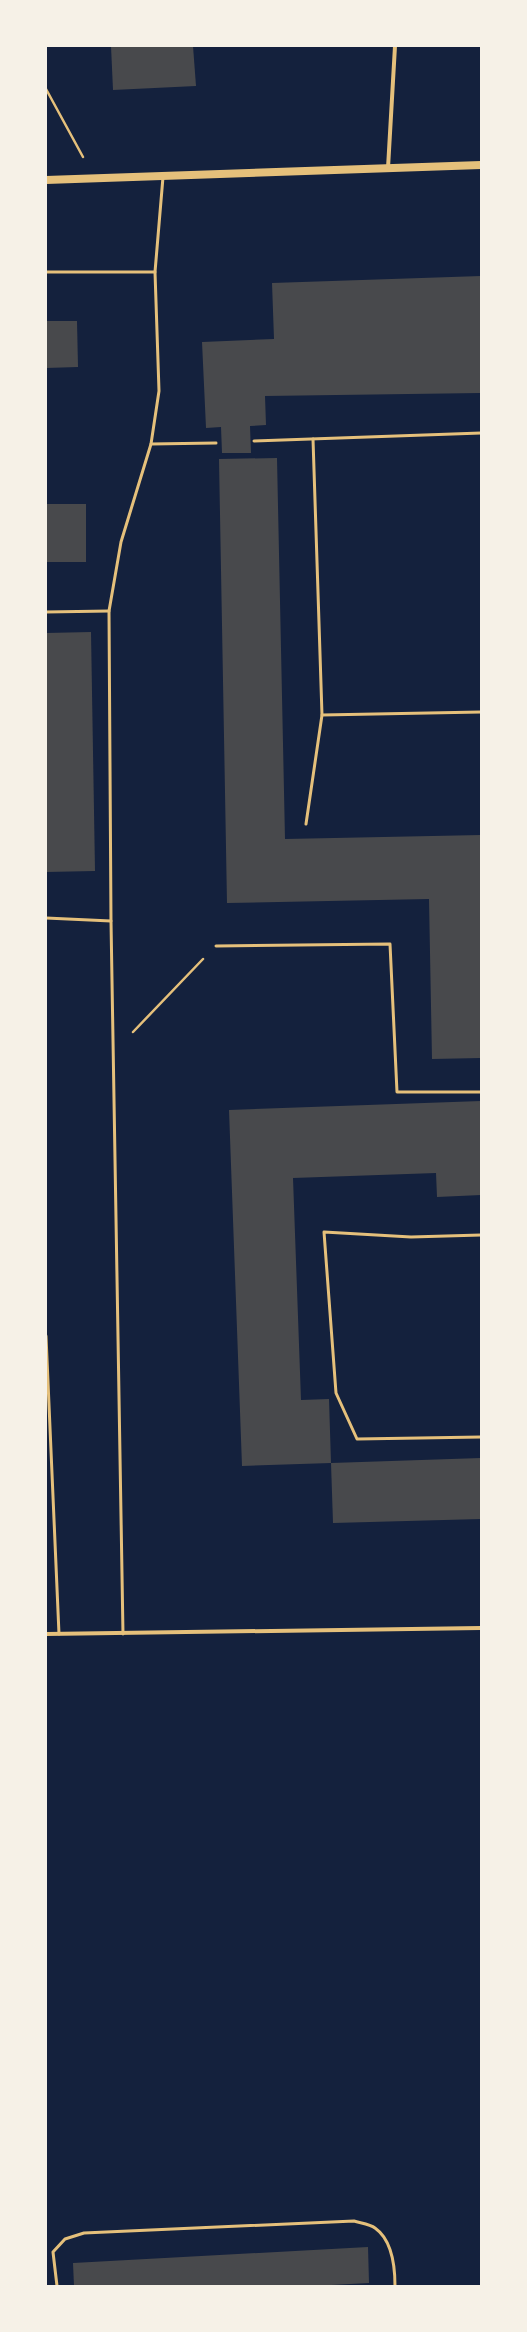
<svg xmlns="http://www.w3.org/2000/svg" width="527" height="2332" font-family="'Source Serif 4',serif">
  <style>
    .building { fill: #48494c }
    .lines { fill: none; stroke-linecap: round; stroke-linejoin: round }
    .path { stroke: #e5c07b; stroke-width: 2.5 }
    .service { stroke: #e5c07b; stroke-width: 3 }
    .minor { stroke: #e5c07b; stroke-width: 4 }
    .secondary { stroke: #e5c07b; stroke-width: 8 }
  </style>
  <rect width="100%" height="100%" fill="#14213d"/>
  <!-- building -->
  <g class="building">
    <path d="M111 46H193L196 86 113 90Z"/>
    <path d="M481 276V393L265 396 266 425 250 426 251 453H222L221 427 206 428 202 342 274 339 272 283Z"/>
    <path d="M46 321H77L78 367 46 368Z"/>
    <path d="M277 458 285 839 481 835V1058L432 1059 429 899 227 903 219 459Z"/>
    <rect x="46" y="504" width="40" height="58"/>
    <path d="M91 632 95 871 46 872V633Z"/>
    <path d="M481 1101V1195L437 1197 436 1173 293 1178 301 1400 329 1399 331 1463 242 1466 229 1110Z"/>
    <path d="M481 1458V1519L333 1523 331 1463Z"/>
    <path d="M368 2247 369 2283 313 2286H74L73 2263Z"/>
  </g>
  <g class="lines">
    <!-- path -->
    <g class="path">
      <path d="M46 89 83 157"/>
      <path d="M133 1032 203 959"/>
    </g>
    <!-- service -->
    <g class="service">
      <path d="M46 272H155"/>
      <path d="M254 441 481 433"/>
      <path d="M151 444 216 443"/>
      <path d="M46 612 109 611"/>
      <path d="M322 715 481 712"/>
      <path d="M306 824 322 715 313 439"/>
      <path d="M46 918 111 921"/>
      <path d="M216 946 390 944 397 1092H481"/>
      <path d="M481 1235 411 1237 324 1232 336 1393 357 1439 481 1437"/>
      <path d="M46 1336 59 1634"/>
      <path d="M123 1634 111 921 109 611 121 542 151 444 159 391 155 272 163 177"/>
      <path d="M57 2286 53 2252 65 2239 84 2233 354 2221C360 2223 370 2224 375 2228 392 2240 395 2267 395 2286"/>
    </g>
    <!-- minor -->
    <g class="minor">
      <path d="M388 168 395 46"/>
      <path d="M46 1634 481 1628"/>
    </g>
    <!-- secondary -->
    <path class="secondary" d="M46 180 481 165"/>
  </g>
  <!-- border -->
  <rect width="527" height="2332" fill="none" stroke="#f6f1e7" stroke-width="94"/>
</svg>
